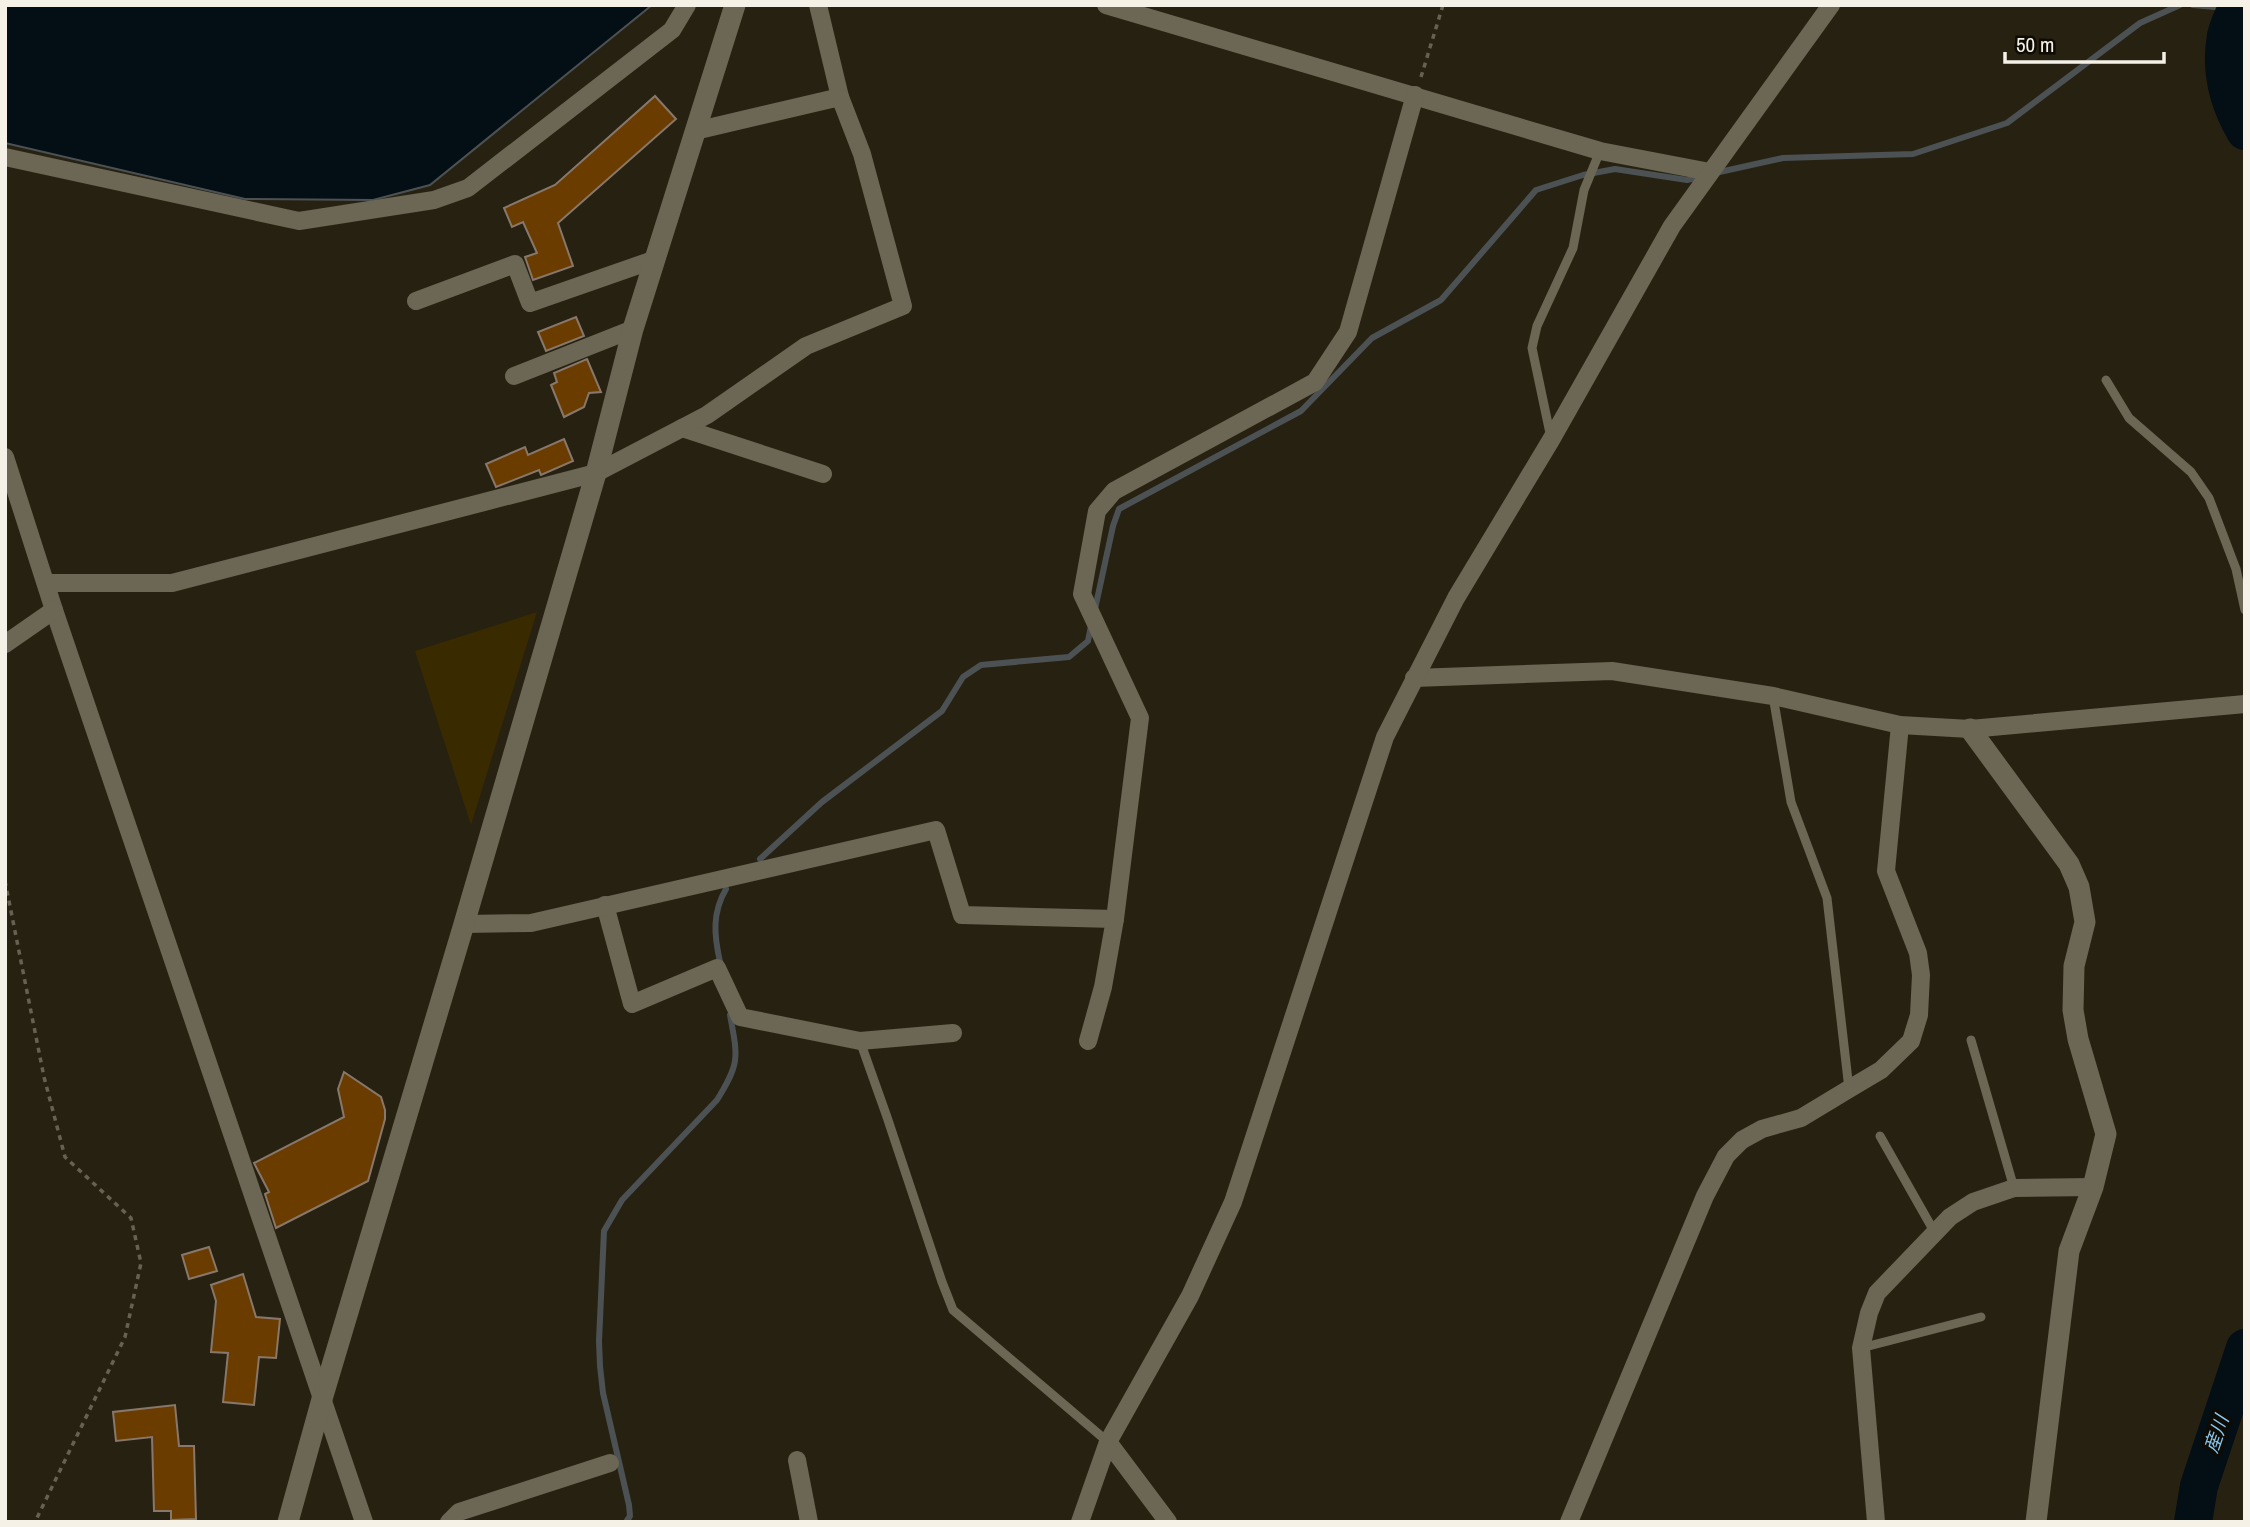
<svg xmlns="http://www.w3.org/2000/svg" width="2250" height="1527" font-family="'Archivo Narrow','Noto Sans JP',sans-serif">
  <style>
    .green { fill: #392a00 }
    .water { fill: #040e15; stroke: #4c5254; stroke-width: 2 }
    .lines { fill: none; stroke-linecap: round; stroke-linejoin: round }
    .stream { stroke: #4c5254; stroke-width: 6 }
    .river { stroke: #040e15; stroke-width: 38 }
    .building { fill: #6b3c00; stroke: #87786b; stroke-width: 2 }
    .path { stroke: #666153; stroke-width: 3.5; stroke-dasharray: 5 5; stroke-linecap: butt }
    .lane { stroke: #6c6654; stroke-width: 9 }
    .street { stroke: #6c6654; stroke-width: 18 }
    .secondary { stroke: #6c6654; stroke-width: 21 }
    .labels { text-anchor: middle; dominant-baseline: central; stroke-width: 7; stroke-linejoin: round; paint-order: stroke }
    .water-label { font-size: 19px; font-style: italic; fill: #87c7f1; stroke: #0e0b05 }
  </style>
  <rect width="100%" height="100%" fill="#272112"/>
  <!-- green -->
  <path class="green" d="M537 612 471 825 415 651Z"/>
  <!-- water -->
  <path class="water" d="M5 5H652L430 185 373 200 245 199 5 143Z"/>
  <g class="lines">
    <!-- stream -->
    <g class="stream">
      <path d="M2193 5 2237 9"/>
      <path d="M1715 173 1783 158 1913 154 2007 123 2140 23 2180 5"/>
      <path d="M1095 609 1113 526 1119 509 1301 411 1372 338 1441 300 1536 190 1583 175 1615 169 1687 180 1701 177"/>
      <path d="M760 859 822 802 942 711 963 677 981 665 1069 657 1088 641 1091 626"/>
      <path d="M720 962C714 935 712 913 726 889"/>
      <path d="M626 1522 630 1516 629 1505 603 1393 600 1366 599 1341 604 1231 622 1200 717 1100C740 1063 738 1058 730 1015"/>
    </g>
    <!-- river -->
    <g class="river">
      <path d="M2238 5C2234 15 2228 26 2226 36 2220 69 2228 102 2245 131"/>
      <path d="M2193 1522 2199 1486 2245 1348"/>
    </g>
  </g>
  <!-- building -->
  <g class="building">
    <path d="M655 96 676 119 558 223 573 266 533 280 525 257 537 253 523 222 512 227 504 208 555 185Z"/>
    <path d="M576 317 584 336 546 351 538 332Z"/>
    <path d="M587 359 601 392 589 393 584 407 564 417 551 385 557 382 554 373Z"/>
    <path d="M564 439 573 461 541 475 539 470 496 487 486 464 525 447 528 455Z"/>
    <path d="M344 1072 381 1097 385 1110V1119L368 1181 276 1228 265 1194 269 1192 254 1163 344 1117 338 1089Z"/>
    <path d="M209 1247 217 1271 189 1279 182 1255Z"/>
    <path d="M243 1274 256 1317 280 1319 276 1358 259 1357 254 1405 223 1402 228 1353 211 1352 216 1301 211 1285Z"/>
    <path d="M175 1405 179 1446H194L196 1519 171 1520V1511H154L152 1437 116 1441 113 1412Z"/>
  </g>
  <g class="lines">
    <!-- path -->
    <g class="path">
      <path d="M1421 77 1443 5"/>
      <path d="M5 881 44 1077 65 1157 131 1218 141 1263 125 1337 35 1522"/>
    </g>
    <!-- lane -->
    <g class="lane">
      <path d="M2106 380 2129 418 2191 472 2209 498 2236 569 2245 610"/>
      <path d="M1551 438 1532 348 1537 326 1573 248 1584 190 1600 151"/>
      <path d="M1773 696 1791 802 1827 898 1849 1089"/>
      <path d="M1971 1040 2014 1188"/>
      <path d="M860 1041 887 1117 942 1282 953 1310 1108 1442"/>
      <path d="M1880 1136 1935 1233"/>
      <path d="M1861 1348 1981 1317"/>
    </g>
    <!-- street -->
    <g class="street">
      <path d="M818 5 840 97"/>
      <path d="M1106 5 1600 151 1710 172"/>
      <path d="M5 157 299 221 434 200 468 188 672 30 687 5"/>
      <path d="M416 301 515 264 530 303 656 259"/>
      <path d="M514 376 633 329"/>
      <path d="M682 428 823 474"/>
      <path d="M5 457 54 610 364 1522"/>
      <path d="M46 583H172L596 473 707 415 806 346 903 306 862 154 840 97 695 131"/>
      <path d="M5 644 54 610"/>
      <path d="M1414 678 1612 671 1773 696 1900 725 1970 729 2245 704"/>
      <path d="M605 905 632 1004 717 968 740 1017 860 1041 953 1033"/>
      <path d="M464 924 531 923 936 830 962 915 1115 919"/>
      <path d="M1088 1041 1103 987 1115 919 1140 718 1082 594 1097 511 1114 491 1315 382 1348 332 1415 95"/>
      <path d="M1108 1442 1168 1522"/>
      <path d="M797 1460 809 1522"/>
      <path d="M449 1522 459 1512 610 1463"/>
      <path d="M1080 1522 1108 1442 1190 1296 1233 1202 1385 737 1456 598 1551 440 1672 226 1831 5"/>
      <path d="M1569 1522 1705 1196 1726 1156 1742 1140 1762 1129 1801 1118 1849 1089 1881 1070 1911 1041 1919 1015 1921 975 1918 953 1886 871 1900 725"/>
      <path d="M1876 1522 1861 1348 1869 1313 1877 1293 1950 1217 1973 1202 2014 1188 2093 1187"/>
    </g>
    <!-- secondary -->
    <g class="secondary">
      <path d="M1970 729 2069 864 2079 887 2085 922 2074 966 2073 1010 2078 1039 2106 1134 2093 1187 2069 1251 2036 1522"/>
      <path d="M288 1522 322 1399 464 924 596 473 633 329 735 5"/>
    </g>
  </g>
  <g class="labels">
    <!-- water labels -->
    <g class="water-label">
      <text transform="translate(2216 1434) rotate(-71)">産川</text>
    </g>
  </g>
  <!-- border -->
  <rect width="2250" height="1527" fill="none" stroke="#f5f1e7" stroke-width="14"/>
  <!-- scale -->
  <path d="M2005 52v10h159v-10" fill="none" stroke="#f5f1e7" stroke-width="3.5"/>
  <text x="2016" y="52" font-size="21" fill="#f5f1e7" stroke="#0e0b05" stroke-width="5" paint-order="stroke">50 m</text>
</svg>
